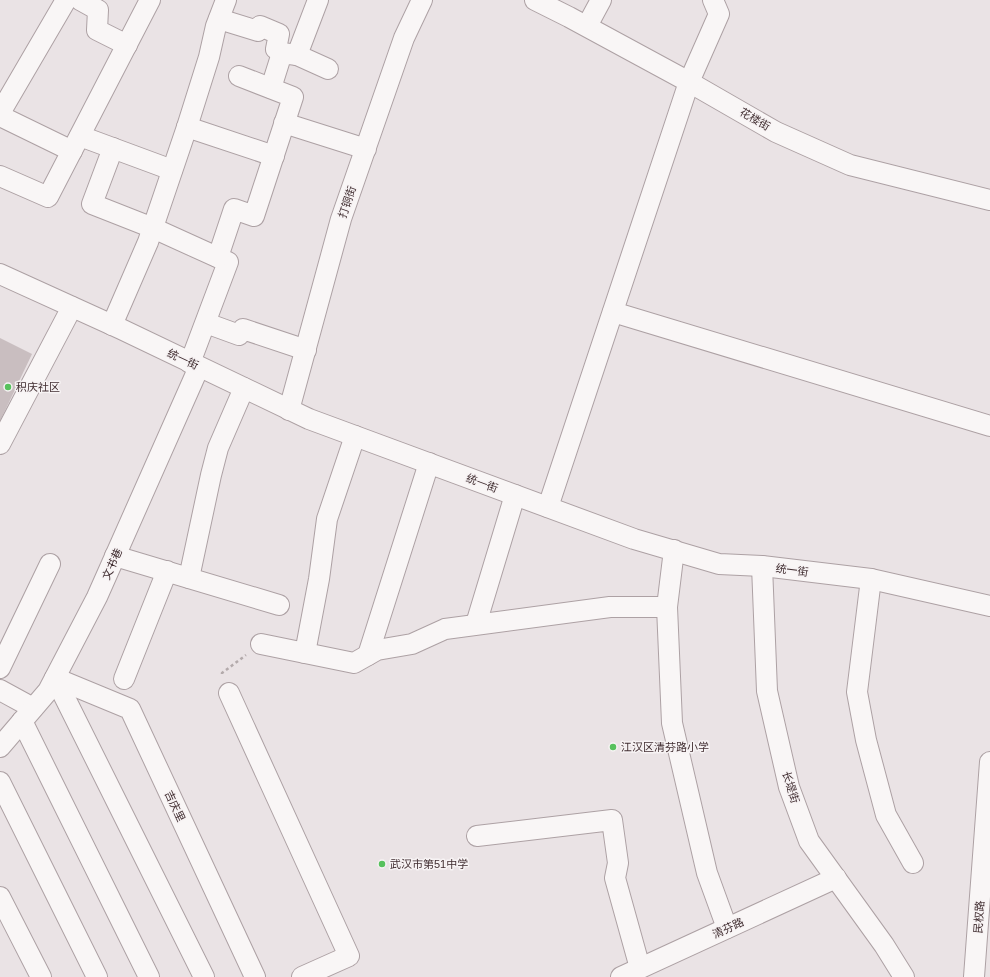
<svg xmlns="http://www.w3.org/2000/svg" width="990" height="977" font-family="Helvetica,'Noto Sans SC',sans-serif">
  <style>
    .building { fill: #c9bec0 }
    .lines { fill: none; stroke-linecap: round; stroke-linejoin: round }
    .minor-casing { stroke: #ada1a4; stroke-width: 22 }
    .path { stroke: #b3aaab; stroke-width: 2.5; stroke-dasharray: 3 3; stroke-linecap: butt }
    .minor { stroke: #f9f6f6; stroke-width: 20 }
    .poi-dot { fill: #57c15d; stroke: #f7f3f4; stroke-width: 1.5 }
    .labels { text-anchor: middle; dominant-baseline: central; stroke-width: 3; stroke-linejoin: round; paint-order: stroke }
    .street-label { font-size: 11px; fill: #402d30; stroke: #f7f3f4 }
    .poi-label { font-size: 11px; fill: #402d30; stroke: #f7f3f4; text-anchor: start }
  </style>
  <rect width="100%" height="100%" fill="#eae3e5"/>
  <!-- building -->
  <path class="building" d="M0 338 32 354 0 421Z"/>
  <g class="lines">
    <!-- minor casing -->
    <g class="minor-casing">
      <g id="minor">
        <path d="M80 0 98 10 97 30 127 45"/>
        <path d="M535 0 569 17 689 82 776 132 850 165 990 200"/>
        <path d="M219 19 258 31 260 26 279 34 276 49 282 53"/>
        <path d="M587 26 601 0"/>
        <path d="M297 55 328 69"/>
        <path d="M271 88 282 53 297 55 318 0"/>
        <path d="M0 113 66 0"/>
        <path d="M0 116 72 151"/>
        <path d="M284 123 366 149"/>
        <path d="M187 127 274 156"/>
        <path d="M80 136 172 170"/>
        <path d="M113 148 92 204 153 228 228 262 190 363"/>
        <path d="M0 176 48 197 150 0"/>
        <path d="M218 257 234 209 254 216 293 97 239 76"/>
        <path d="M0 274 121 329 309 419 634 539 719 564 762 566 871 579 990 606"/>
        <path d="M613 312 990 426"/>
        <path d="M206 323 239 335 243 329 306 350"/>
        <path d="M112 325 148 242 187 127 209 57 216 26 226 0"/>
        <path d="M289 410 341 219 404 38 422 0"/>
        <path d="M0 444 72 307"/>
        <path d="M548 507 689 82 719 14 713 0"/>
        <path d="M674 550 667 607 672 723 707 873 727 928"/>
        <path d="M115 556 279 605"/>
        <path d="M762 566 767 691 789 787 809 841 884 945 904 977"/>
        <path d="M189 578 211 475 218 448 244 388"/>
        <path d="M871 579 857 692 866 740 886 815 913 863"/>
        <path d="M476 624 515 495"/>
        <path d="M261 644 354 663 377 650 412 644 445 629 610 607H667"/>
        <path d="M305 653 319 579 327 519 355 436"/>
        <path d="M368 655 429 463"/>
        <path d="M0 668 50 564"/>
        <path d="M55 678 130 709 255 977"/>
        <path d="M55 678 204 977"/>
        <path d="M124 679 167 571"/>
        <path d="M0 690 33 708"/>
        <path d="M229 693 349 956 302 977"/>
        <path d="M22 721 149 977"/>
        <path d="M0 747 48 691 97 597 199 367"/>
        <path d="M0 782 97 977"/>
        <path d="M477 836 612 820 618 863 615 878 640 968"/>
        <path d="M0 897 41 977"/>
        <path d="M621 977 836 878"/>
        <path d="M974 977 990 762"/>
      </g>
    </g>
    <!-- path -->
    <path class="path" d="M222 674V673L246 655"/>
    <!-- minor -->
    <use href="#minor" class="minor"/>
  </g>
  <!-- markers -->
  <g class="poi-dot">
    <circle cx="8" cy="387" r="4"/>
    <circle cx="613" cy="747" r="4"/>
    <circle cx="382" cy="864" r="4"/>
  </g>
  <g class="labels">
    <!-- street labels -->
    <g class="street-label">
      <text transform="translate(755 119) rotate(30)">花楼街</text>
      <text transform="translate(347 202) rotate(-71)">打铜街</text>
      <text transform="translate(183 359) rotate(25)">统一街</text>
      <text transform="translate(482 483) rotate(20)">统一街</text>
      <text transform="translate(112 564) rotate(-66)">文书巷</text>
      <text transform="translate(792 570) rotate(7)">统一街</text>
      <text transform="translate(791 787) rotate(73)">长堤街</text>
      <text transform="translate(175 806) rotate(65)">吉庆里</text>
      <text transform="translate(979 917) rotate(-86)">民权路</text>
      <text transform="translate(728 928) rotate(-25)">清芬路</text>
    </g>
    <!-- poi labels -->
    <g class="poi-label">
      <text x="16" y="387">积庆社区</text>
      <text x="621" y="747">江汉区清芬路小学</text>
      <text x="390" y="864">武汉市第51中学</text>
    </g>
  </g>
</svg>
